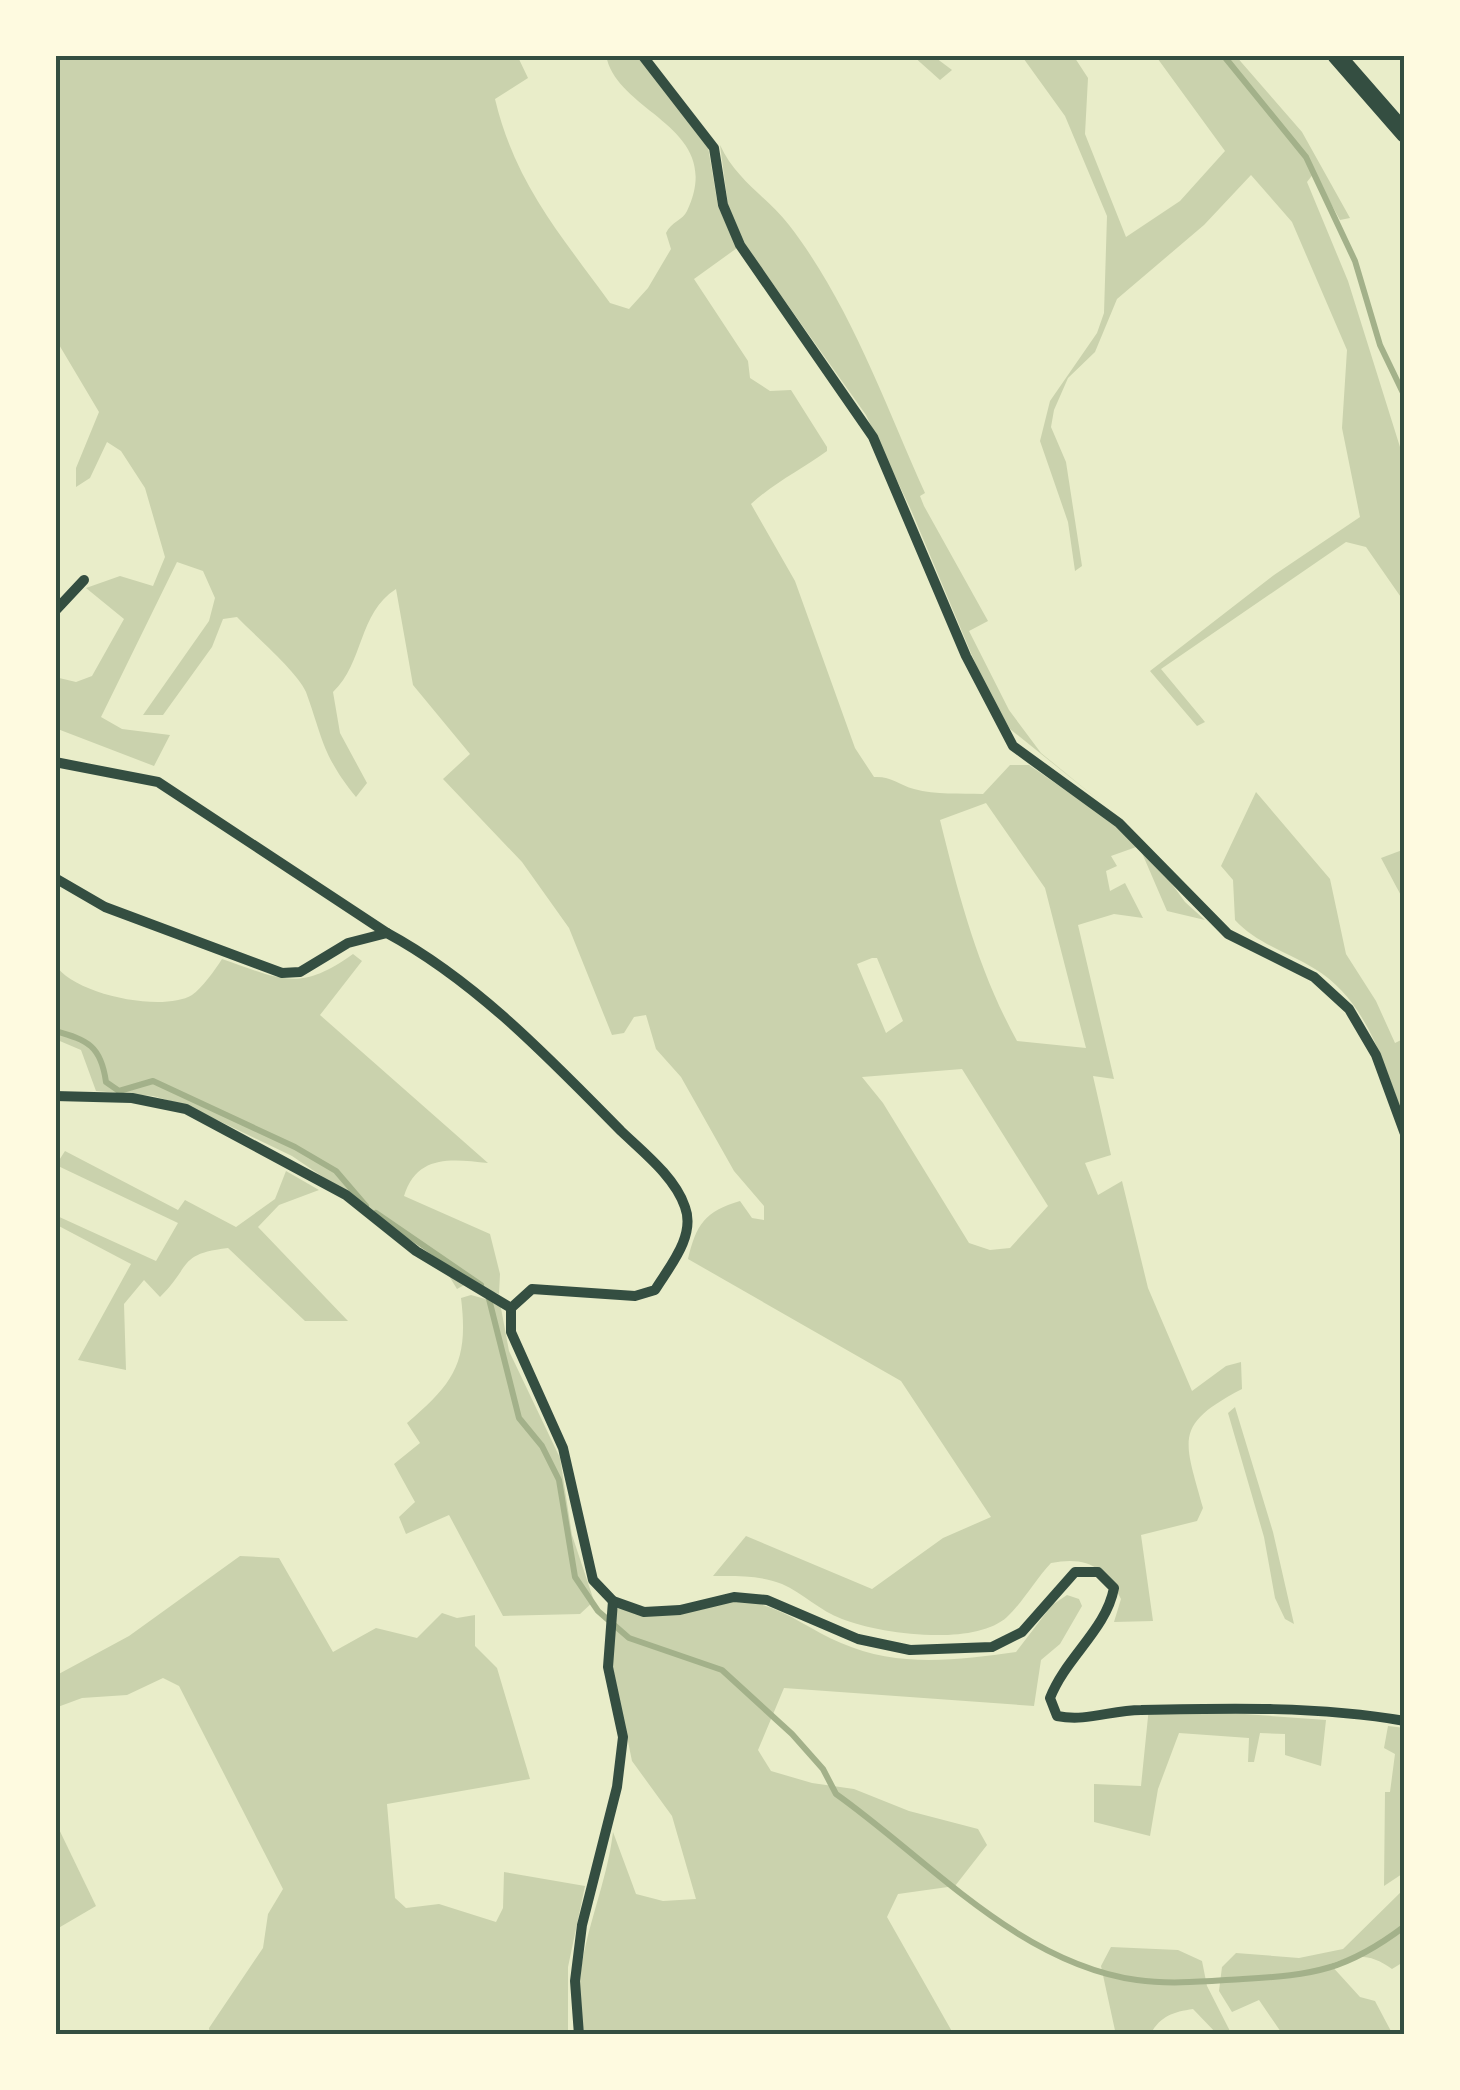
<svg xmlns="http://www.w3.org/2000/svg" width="1460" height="2090" font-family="Barlow,sans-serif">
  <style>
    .green { fill: #cad2ad; fill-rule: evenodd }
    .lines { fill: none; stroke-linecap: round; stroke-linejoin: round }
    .stream { stroke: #a3b18a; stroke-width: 6 }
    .minor { stroke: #344e41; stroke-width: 10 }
    .primary { stroke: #344e41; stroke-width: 18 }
    .neatline { fill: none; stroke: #344e41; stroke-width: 4 }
  </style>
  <rect width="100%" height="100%" fill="#e9edc9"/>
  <!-- green -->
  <g class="green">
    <path d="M55 55H517L528 78 495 99C515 183 560 234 610 303L629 309 648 288 671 249 666 233C671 222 683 220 687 211 727 126 616 114 606 55H637L708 147 718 206 737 248 694 279 748 361 750 378 770 391 791 390 827 447V451C801 470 775 482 751 504L795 581 855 748 874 777C891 776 899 785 914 789 936 795 960 793 983 794L1010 765H1029L1142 843 1185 902 1205 920 1167 911 1139 846 1111 856 1117 866 1106 871 1110 891 1125 883 1143 918 1114 914 1078 925 1114 1079 1093 1076 1111 1155 1085 1163 1098 1195 1122 1181 1148 1288 1192 1391 1226 1366 1241 1362 1242 1389C1173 1425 1184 1439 1203 1508L1197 1521 1141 1535 1153 1621 1114 1622 1121 1599C1105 1567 1087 1556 1051 1563 1035 1580 1023 1602 1007 1617 974 1647 880 1634 842 1619 820 1611 803 1593 782 1584 759 1575 737 1576 713 1576L746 1536 872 1589 943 1538 991 1517 901 1381 688 1259C696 1225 705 1211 740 1201L752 1218 764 1220V1206L734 1171 681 1077 656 1049 646 1015 634 1017 624 1033 612 1035 569 928 522 862 443 779 470 754 413 685 396 589C358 613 364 663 333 692L340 733 367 783 356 797C322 755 323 739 306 692 297 671 254 635 237 617L223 619 212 647 163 715H143L209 621 215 598 203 571 177 562 101 717 122 729 170 735 154 766 55 728V677L76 682 92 676 124 619 86 588 120 576 153 586 165 557 145 488 121 451 107 442 90 478 76 487V468L99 412 55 338ZM986 803 1045 888 1086 1048 1017 1041C979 972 959 897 940 820ZM872 958H877L903 1021 886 1033 857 964ZM962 1069 1048 1206 1010 1248 990 1250 969 1243 883 1103 862 1077Z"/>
    <path d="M912 55H932L952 70 940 80Z"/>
    <path d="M1021 55H1073L1088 78 1085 134 1126 237 1180 201 1225 151 1155 55H1235L1302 132 1350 218 1340 220 1314 173 1307 182 1348 281 1405 463V603L1366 547 1346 542 1161 669 1205 722 1197 726 1150 671 1274 575 1360 517 1342 428 1347 350 1292 222 1251 175 1204 225 1117 299 1095 352 1068 378 1054 410 1051 427 1066 462 1082 566 1075 571 1068 522 1040 441 1050 401 1097 333 1104 313 1107 216 1065 116Z"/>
    <path d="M720 145C736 180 766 196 789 225 850 304 885 404 925 493L920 496 924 506 988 621 969 631 1009 710 1041 753 1101 802 1010 729 984 684 911 510 866 415 743 242 728 205Z"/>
    <path d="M1256 792 1330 879 1346 954 1376 1001 1395 1043 1405 1038V1122C1385 1067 1368 1001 1315 969 1288 952 1257 944 1235 920L1233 880 1221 866Z"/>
    <path d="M1405 849V903L1381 858Z"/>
    <path d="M353 954 362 961 320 1015 488 1163C452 1159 417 1154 404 1196L490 1234 500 1274 499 1294 468 1283 457 1289 435 1253 292 1156 188 1106 153 1096 96 1091 81 1050 55 1039V964C72 994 162 1013 192 995 202 988 215 970 222 959 280 979 299 993 353 954Z"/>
    <path d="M65 1151 178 1210 185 1200 236 1227 275 1199 286 1171 319 1190 279 1205 258 1227 348 1321H305L228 1248C177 1254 192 1266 160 1297L144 1280 124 1304 126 1370 78 1360 131 1264 55 1224V1215L156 1261 178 1223 56 1165Z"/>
    <path d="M471 1295 500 1303 509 1351 560 1458 572 1535 594 1601 580 1614 503 1616 449 1515 406 1534 399 1517 415 1502 394 1464 420 1443 407 1423C454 1383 469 1362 461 1298Z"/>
    <path d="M1235 1407 1273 1532 1294 1624 1285 1619 1275 1598 1264 1537 1228 1413Z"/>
    <path d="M240 1556 279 1558 333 1652 376 1628 417 1638 442 1613 457 1618 475 1615V1646L497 1668 530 1779 387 1804 395 1898 406 1908 439 1904 496 1922 503 1908 504 1872 585 1886 568 1967V2035H210L209 2028 263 1948 268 1914 283 1889 179 1686 163 1678 127 1695 82 1698 55 1708V1676L129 1636Z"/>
    <path d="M1067 1595 1079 1599 1082 1606 1060 1644 1041 1660 1034 1706 784 1688 758 1750 771 1771 812 1783 854 1789 909 1811 978 1829 987 1845 955 1886 898 1894 887 1917 954 2035H584C582 2017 578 1997 580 1979 585 1929 607 1883 613 1832L636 1894 663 1901 696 1899 672 1816 632 1761 606 1634 609 1615 619 1608C663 1618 706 1595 750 1602 783 1607 810 1630 841 1643 898 1668 957 1660 1016 1652L1052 1605Z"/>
    <path d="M1149 1707 1326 1720 1321 1766 1285 1755V1734L1260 1733 1254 1762H1248L1249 1738 1179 1733 1158 1789 1150 1836 1094 1822V1784L1141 1786Z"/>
    <path d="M1388 1726 1405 1728V1872L1384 1886 1385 1792H1390L1395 1754 1384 1748Z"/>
    <path d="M55 1821 96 1906 55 1930Z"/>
    <path d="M1405 1888V1961L1392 1969C1370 1953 1355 1954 1330 1964L1360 1997 1375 2001 1393 2035H1283L1259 2000 1232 2012 1219 1991 1222 1967 1236 1953 1299 1958 1343 1949Z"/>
    <path d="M1111 1947 1178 1950 1202 1961 1207 1986 1232 2035H1218L1193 2009C1173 2012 1160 2016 1150 2035H1116L1101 1966Z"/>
  </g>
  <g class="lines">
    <!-- stream -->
    <g class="stream">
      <path d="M1223 55 1306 157 1355 261 1380 345 1405 397"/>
      <path d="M55 1031C88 1040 101 1046 106 1082L119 1091 153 1081 295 1147 336 1171 366 1206"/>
      <path d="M376 1213 481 1285"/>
      <path d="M488 1295 519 1418 542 1446 559 1480 575 1577 598 1611 629 1638 722 1670 792 1734 823 1769 836 1794C929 1860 1018 1963 1137 1980 1171 1985 1209 1981 1243 1979 1314 1975 1347 1970 1405 1926"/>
    </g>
    <!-- minor -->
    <g class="minor">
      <path d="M642 55 714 148 723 205 740 245 873 437 966 656 1013 746 1119 823 1228 934 1314 977 1349 1009 1376 1055 1405 1134"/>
      <path d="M55 611 84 580"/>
      <path d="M55 762 158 782 387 933"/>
      <path d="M55 878 105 907 282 973 300 972 348 943 387 933C476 981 551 1060 621 1131 643 1152 675 1177 685 1207 696 1236 669 1267 655 1290L635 1296 532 1289 511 1308V1332L563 1448 593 1580 613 1601 644 1612 680 1610 734 1597 767 1600 858 1639 910 1650 992 1647 1022 1632 1075 1572H1098L1114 1588C1106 1630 1066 1657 1050 1698L1057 1716C1087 1722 1111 1710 1141 1710 1227 1708 1320 1706 1405 1721"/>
      <path d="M55 1096 132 1098 186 1109 346 1195 416 1251 511 1308"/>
      <path d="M579 2035 575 1981 582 1925 617 1787 623 1737 608 1667 613 1601"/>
    </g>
    <!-- primary -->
    <path class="primary" d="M1336 55 1405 134"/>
  </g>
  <!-- border -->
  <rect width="1460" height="2090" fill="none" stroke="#fefae0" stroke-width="115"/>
  <rect x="58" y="58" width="1344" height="1974" class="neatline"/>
</svg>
